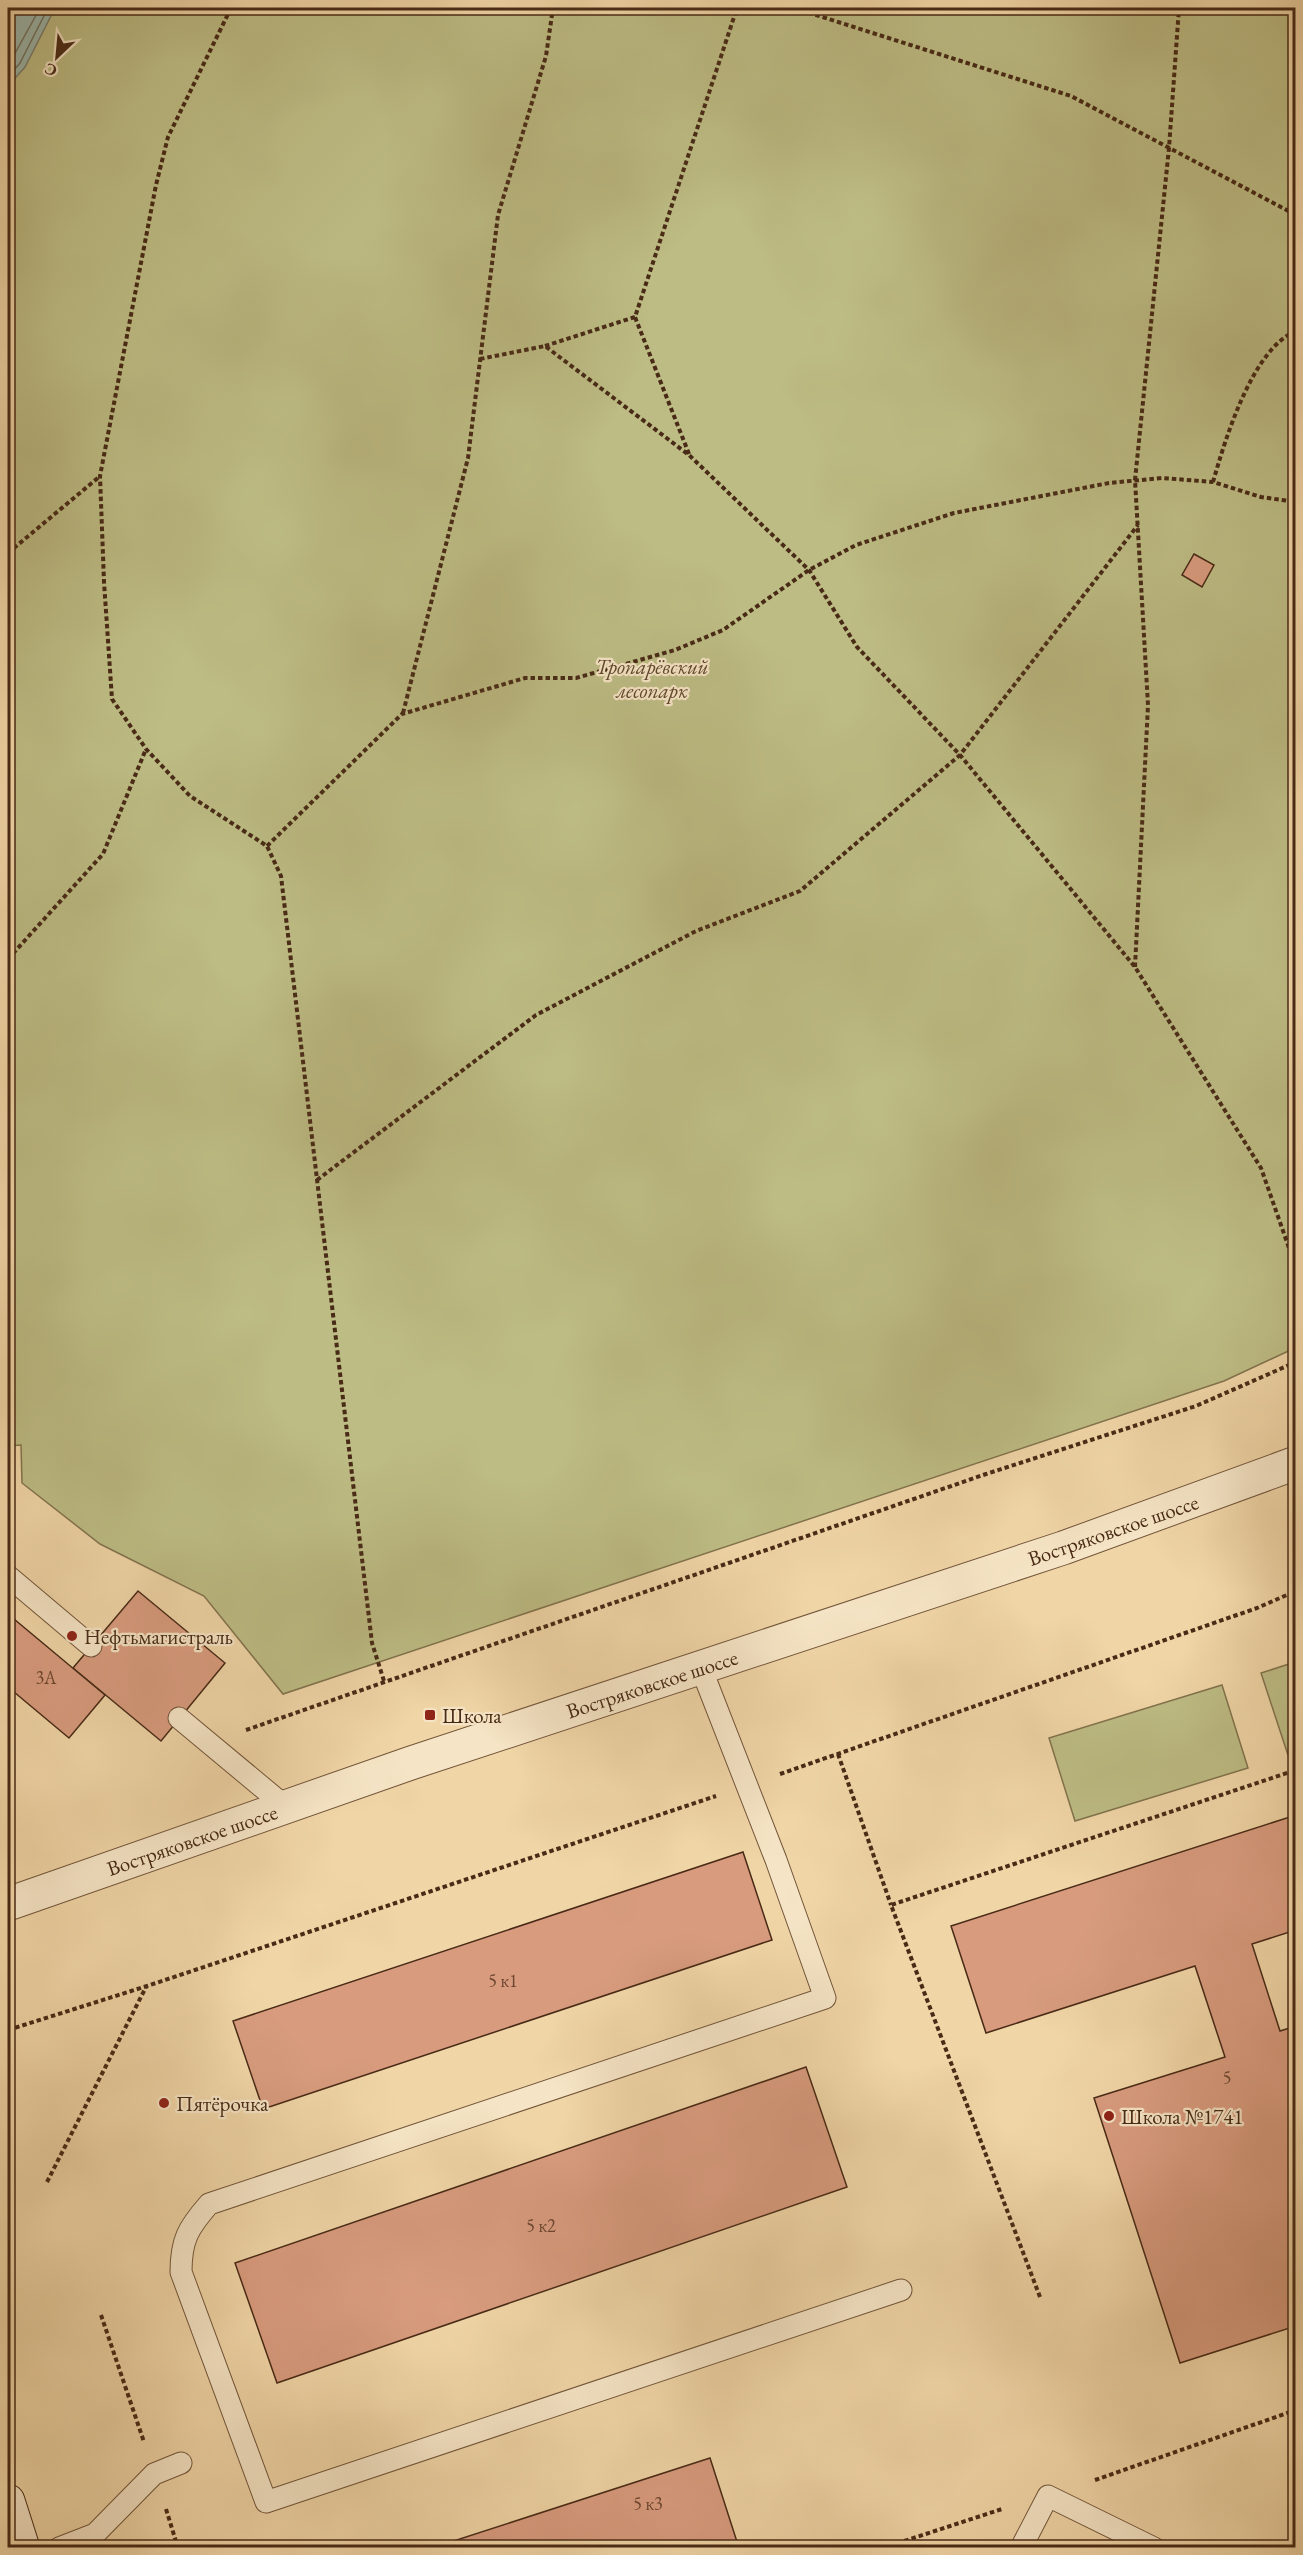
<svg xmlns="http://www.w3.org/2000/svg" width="1303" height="2555" font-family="'EB Garamond',serif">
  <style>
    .green { fill: #bdbc84; stroke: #82734d; stroke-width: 1.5 }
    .water { fill: #9bb8ac; stroke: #7a7f70; stroke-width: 1.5 }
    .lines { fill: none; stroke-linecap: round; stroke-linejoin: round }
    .shore { stroke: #727161; stroke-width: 1.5 }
    .building { fill: #d89b7e; stroke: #482a16; stroke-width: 1.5 }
    .service-casing { stroke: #72553a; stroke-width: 23 }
    .tertiary-casing { stroke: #72553a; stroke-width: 35 }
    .secondary-casing { stroke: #482a16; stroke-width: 35 }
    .path { stroke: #482a16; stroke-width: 4; stroke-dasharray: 4.5 3; stroke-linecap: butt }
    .service { stroke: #f5e4c5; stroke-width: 21 }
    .tertiary { stroke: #f5e4c5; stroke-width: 33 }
    .secondary { stroke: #f5e4c5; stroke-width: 33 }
    .poi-dot { fill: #8f2418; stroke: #f5e4c5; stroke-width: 2 }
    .labels { text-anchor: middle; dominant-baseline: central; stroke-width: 4.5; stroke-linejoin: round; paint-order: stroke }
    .number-label { font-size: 18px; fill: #6c4630 }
    .park-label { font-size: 21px; font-style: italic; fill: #5f472c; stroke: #f5e4c5 }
    .street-label { font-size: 21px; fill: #482a16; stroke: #f5e4c5 }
    .poi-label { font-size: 21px; fill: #482a16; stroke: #f5e4c5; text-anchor: start }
  </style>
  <rect width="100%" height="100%" fill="#f0d5a6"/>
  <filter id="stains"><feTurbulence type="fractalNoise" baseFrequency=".00333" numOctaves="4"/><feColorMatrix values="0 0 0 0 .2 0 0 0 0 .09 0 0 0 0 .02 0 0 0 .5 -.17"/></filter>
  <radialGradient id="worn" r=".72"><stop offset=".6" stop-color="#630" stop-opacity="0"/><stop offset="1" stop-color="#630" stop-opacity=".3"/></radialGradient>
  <!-- green -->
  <g class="green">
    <path d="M8 8H1295V1348L1224 1381 283 1694 204 1596 100 1544 22 1483 21 1445 8 1446Z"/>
    <path d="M1295 1662V1753L1288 1755 1261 1673Z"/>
    <path d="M1222 1685 1248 1768 1075 1821 1049 1738Z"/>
  </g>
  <!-- water -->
  <path class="water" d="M8 8H55L25 67 8 86Z"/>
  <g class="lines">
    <!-- shore -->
    <g class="shore">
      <path d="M8 66 40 8"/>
      <path d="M8 77 20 63 48 8"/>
    </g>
  </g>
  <!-- building -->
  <g class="building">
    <path d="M1194 554 1214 565 1202 587 1182 575Z"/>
    <path d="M138 1591 225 1663 161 1741 73 1668Z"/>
    <path d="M8 1614 105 1695 69 1738 8 1687Z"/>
    <path d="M1296 1815V1930L1252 1944 1280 2031 1296 2026V2326L1180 2363 1094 2098 1225 2057 1195 1966 986 2033 951 1926Z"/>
    <path d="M743 1852 772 1940 263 2109 233 2021Z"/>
    <path d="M806 2067 847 2187 277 2383 235 2263Z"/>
    <path d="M710 2458 739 2548H432Z"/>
    <path d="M1059 2541 1072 2548H1056Z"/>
    <path d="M269 2542 271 2548H247Z"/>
  </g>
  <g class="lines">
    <!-- service casing -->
    <g class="service-casing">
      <g id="service">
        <path d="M8 1576 91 1646"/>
        <path d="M701 1668 776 1860 825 1998 209 2204C188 2228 181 2240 181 2272L266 2502 901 2290"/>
        <path d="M179 1718 286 1807"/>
        <path d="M59 2548 95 2534 154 2474 181 2463"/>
        <path d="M1021 2548 1048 2496 1154 2548"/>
      </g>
    </g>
    <!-- tertiary casing -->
    <g class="tertiary-casing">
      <path id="tertiary" d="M8 1904 411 1763 1063 1548 1296 1463"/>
    </g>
    <!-- secondary casing -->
    <g class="secondary-casing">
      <path id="secondary" d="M8 2501 23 2548"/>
    </g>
    <!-- path -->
    <g class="path">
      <path d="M231 8 168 137 156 185 100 476 104 582 112 699 146 749 190 796 267 846 281 876 372 1643 384 1681"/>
      <path d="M794 8 1071 96 1296 215"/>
      <path d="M545 346 635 317"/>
      <path d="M480 359 545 346 689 455 809 570 857 647 960 755 1135 967 1261 1168 1296 1268"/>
      <path d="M689 454 635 317 737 8"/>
      <path d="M1213 482C1225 440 1252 349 1296 331"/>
      <path d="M8 553 99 477"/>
      <path d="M403 713 468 458 498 215 546 56 553 8"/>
      <path d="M267 846 402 714 525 678H576L675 650 723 630 809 570 856 545 954 513 1109 483 1162 478 1213 482 1261 497 1296 502"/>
      <path d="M8 959 103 854 146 749"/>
      <path d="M1135 967 1148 705 1135 480 1169 148 1179 8"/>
      <path d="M317 1180 536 1015 696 931 800 891 960 755 1138 525"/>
      <path d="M246 1730 986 1474 1196 1406 1296 1362"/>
      <path d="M838 1754 891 1905"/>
      <path d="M780 1774 1257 1608 1296 1591"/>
      <path d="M8 2030 147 1986 716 1796"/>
      <path d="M47 2182 146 1987"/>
      <path d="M1040 2297 891 1905 1296 1770"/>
      <path d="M101 2315 144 2442"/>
      <path d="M1095 2480 1296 2410"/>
      <path d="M166 2509 178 2548"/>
      <path d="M883 2548 1002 2509"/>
    </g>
    <!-- service -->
    <use href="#service" class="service"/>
    <!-- tertiary -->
    <use href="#tertiary" class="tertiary"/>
    <!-- secondary -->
    <use href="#secondary" class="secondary"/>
  </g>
  <!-- markers -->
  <g class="poi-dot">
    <circle cx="72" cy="1636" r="6"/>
    <rect x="424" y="1709" width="12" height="12" rx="3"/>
    <circle cx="164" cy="2103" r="6"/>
    <circle cx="1109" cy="2116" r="6"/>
  </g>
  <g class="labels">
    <!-- number labels -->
    <g class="number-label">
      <text x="46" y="1677">3А</text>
      <text x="503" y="1980">5 к1</text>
      <text x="1227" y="2077">5</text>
      <text x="541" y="2225">5 к2</text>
      <text x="648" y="2503">5 к3</text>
    </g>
    <!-- park labels -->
    <g class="park-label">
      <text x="652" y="666">Тропарёвский<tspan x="652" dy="24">лесопарк</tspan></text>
    </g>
    <!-- street labels -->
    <g class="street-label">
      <text transform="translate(1113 1530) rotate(-19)">Востряковское шоссе</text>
      <text transform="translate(652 1684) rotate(-18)">Востряковское шоссе</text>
      <text transform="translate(192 1840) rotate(-19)">Востряковское шоссе</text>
    </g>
    <!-- poi labels -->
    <g class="poi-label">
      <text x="84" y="1636">Нефтьмагистраль</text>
      <text x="442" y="1715">Школа</text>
      <text x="176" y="2103">Пятёрочка</text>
      <text x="1121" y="2116">Школа №1741</text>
    </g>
  </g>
  <!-- margin -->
  <rect width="1303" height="2555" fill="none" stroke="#f0d5a6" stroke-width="30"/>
  <rect x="9" y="9" width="1285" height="2537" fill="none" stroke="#482a16" stroke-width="3"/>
  <rect x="15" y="15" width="1273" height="2525" fill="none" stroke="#482a16" stroke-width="1.5"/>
  <!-- north arrow -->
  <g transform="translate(57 57) rotate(206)" stroke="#f5e4c5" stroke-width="4.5" paint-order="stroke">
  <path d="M0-4.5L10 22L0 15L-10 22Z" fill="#482a16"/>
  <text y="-9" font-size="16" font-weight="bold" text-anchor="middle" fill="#482a16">С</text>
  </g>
  <rect width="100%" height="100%" filter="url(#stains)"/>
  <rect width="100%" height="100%" fill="url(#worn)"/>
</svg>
